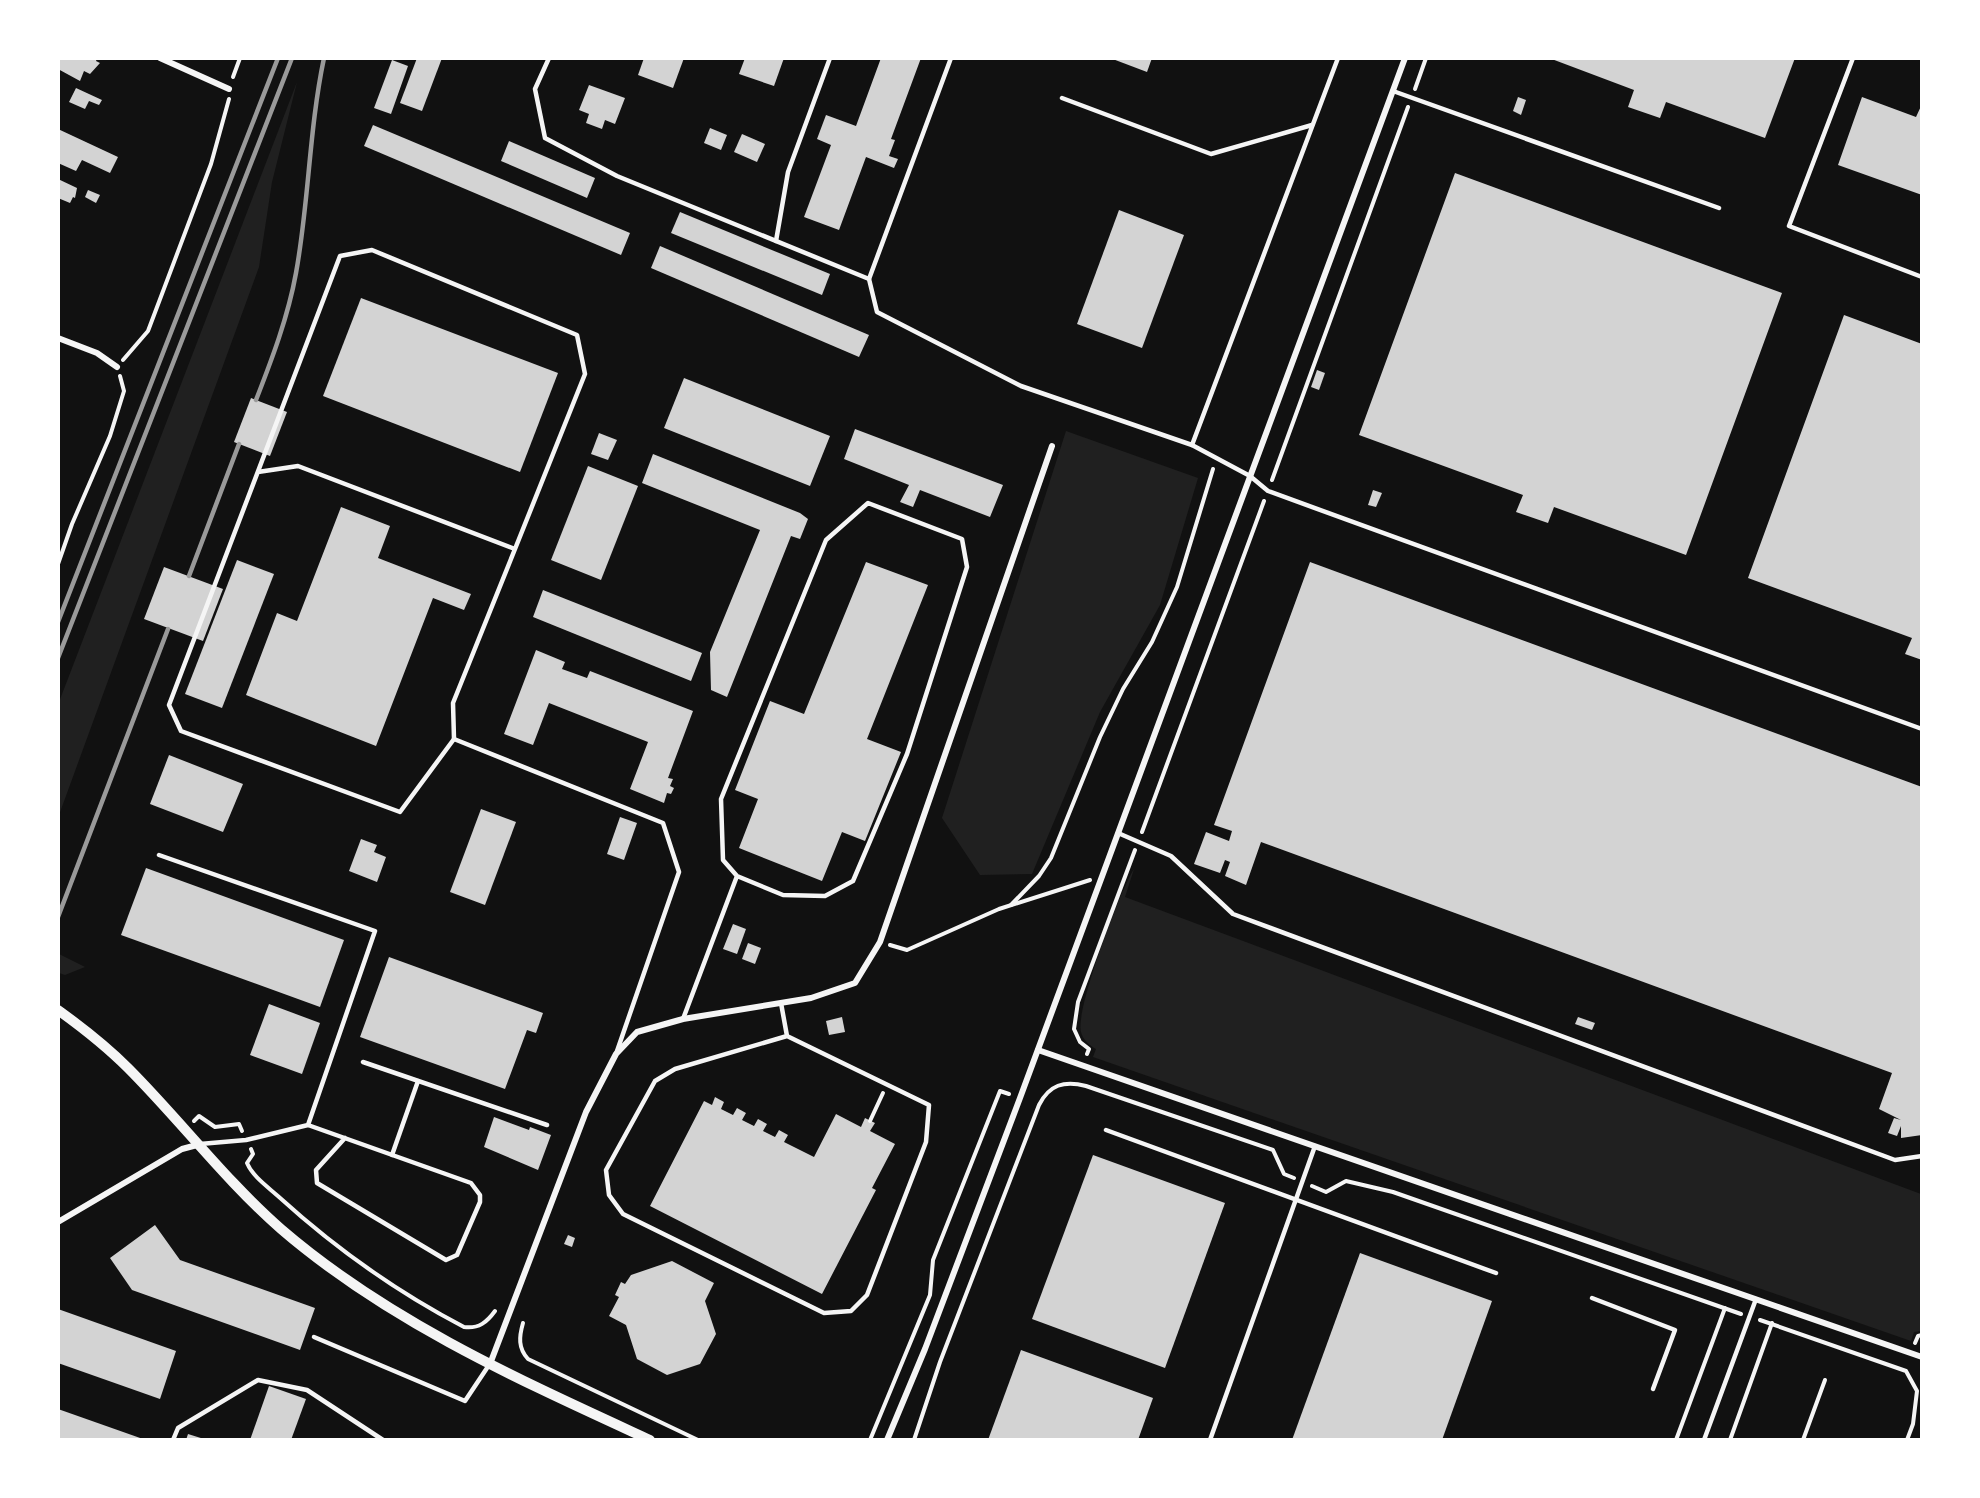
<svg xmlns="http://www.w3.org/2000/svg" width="1980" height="1498" font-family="Manrope,sans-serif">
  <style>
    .green { fill: #202020 }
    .building { fill: #d3d3d3 }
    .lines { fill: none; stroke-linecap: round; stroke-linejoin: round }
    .path { stroke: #f5f5f5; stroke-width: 4 }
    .service { stroke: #f5f5f5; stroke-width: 4.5 }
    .minor { stroke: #f5f5f5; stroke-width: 6 }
    .tertiary { stroke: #f5f5f5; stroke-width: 10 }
    .rail { stroke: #9a9a9a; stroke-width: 4.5 }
  </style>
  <rect width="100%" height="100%" fill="#111"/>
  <!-- green -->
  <g class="green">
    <path d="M297 82 272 182 259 267 59 815V702Z"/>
    <path d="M1066 431 1198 478 1160 605 1100 712 1032 874 980 875 942 818Z"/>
    <path d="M1134 869 1125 897 1921 1194V1331L1914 1332 1911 1341 1093 1057 1096 1049C1089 1045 1083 1040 1081 1032 1075 1011 1120 890 1134 869Z"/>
    <path d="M59 954 85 967 65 975 59 973Z"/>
  </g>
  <!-- building -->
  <g class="building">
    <path d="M58 58H97L96 61 100 63 90 74 84 71 80 81 58 69Z"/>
    <path d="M417 58H442L422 111 400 103Z"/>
    <path d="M644 58H684L673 88 638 75Z"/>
    <path d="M745 58H784L774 86 739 74Z"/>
    <path d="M881 58H921L891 139 895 140 889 156 898 159 894 168 866 157 839 230 804 217 831 145 817 139 826 115 856 126Z"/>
    <path d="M1110 58H1152L1147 72Z"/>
    <path d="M1549 58H1795L1765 138 1666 102 1660 118 1628 107 1634 90Z"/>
    <path d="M392 60 408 66 391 114 374 108Z"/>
    <path d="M589 85 625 98 615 124 605 120 602 129 586 123 589 114 579 110Z"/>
    <path d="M76 88 102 100 99 105 89 101 85 109 69 102Z"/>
    <path d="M1518 97 1526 100 1521 115 1513 111Z"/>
    <path d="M1862 97 1916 117 1922 104V195L1838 165Z"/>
    <path d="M373 125 630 233 621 255 364 146Z"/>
    <path d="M710 128 727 135 721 150 704 143Z"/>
    <path d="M58 129 118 157 110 173 82 160 76 171 58 163Z"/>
    <path d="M742 134 765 144 757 162 734 152Z"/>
    <path d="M509 141 595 178 587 198 501 161Z"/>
    <path d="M1455 173 1782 293 1686 555 1554 507 1548 523 1516 512 1523 495 1359 435Z"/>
    <path d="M58 179 77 188 75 198 73 197 70 203 58 198Z"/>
    <path d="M88 190 100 195 96 203 85 197Z"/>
    <path d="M1119 210 1184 235 1142 348 1077 324Z"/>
    <path d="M680 212 830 274 822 295 671 233Z"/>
    <path d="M660 246 869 335 859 357 651 268Z"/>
    <path d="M361 298 558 373 520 472 323 396Z"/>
    <path d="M1844 315 1922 344V660L1905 654 1912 638 1748 578Z"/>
    <path d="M1317 370 1325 373 1319 390 1311 387Z"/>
    <path d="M684 378 830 436 810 486 664 428Z"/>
    <path d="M251 398 287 412 270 456 234 442Z"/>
    <path d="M855 429 1003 485 990 517 920 490 913 507 900 502 909 485 844 459Z"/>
    <path d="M599 433 617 440 608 460 591 454Z"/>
    <path d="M653 454 800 513 808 519 800 539 791 536 727 697 711 690 710 652 760 530 642 483Z"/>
    <path d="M588 466 638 486 601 580 551 560Z"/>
    <path d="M1373 490 1382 493 1376 507 1368 505Z"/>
    <path d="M341 507 390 526 378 558 471 594 464 610 433 598 376 746 246 695 277 613 297 621Z"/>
    <path d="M237 560 274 574 222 708 185 694Z"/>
    <path d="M866 562 928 585 867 739 901 752 865 841 842 832 822 881 739 848 758 799 735 790 770 701 804 714Z"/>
    <path d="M1310 562 1922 787V1135L1901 1138V1126L1897 1136 1888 1133 1894 1118 1901 1120 1879 1109 1892 1073 1261 842 1246 885 1225 876 1230 862 1225 860 1220 873 1194 864 1206 832 1229 841 1232 831 1214 825Z"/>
    <path d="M164 567 223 589 203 641 144 619Z"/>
    <path d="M543 590 702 653 691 681 533 617Z"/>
    <path d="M536 650 565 662 562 669 587 678 590 671 693 711 668 778 673 779 670 786 674 788 671 794 667 793 664 803 630 789 648 742 549 703 533 745 504 734Z"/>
    <path d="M169 755 243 784 223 832 150 804Z"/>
    <path d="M481 809 516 822 485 905 450 892Z"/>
    <path d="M620 817 637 823 624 860 607 854Z"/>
    <path d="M361 839 377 845 374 852 386 857 377 882 349 871Z"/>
    <path d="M146 868 344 940 320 1007 121 935Z"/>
    <path d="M733 924 746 929 737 954 723 949Z"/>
    <path d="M748 943 761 948 755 964 742 959Z"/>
    <path d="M389 957 543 1013 536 1033 527 1030 505 1089 360 1037Z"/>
    <path d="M269 1004 320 1023 302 1074 250 1055Z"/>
    <path d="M842 1017 845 1032 829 1035 826 1021Z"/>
    <path d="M1578 1017 1595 1023 1592 1030 1575 1024Z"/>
    <path d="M715 1097 724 1102 721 1109 733 1115 737 1108 746 1113 742 1120 754 1126 758 1119 767 1124 763 1131 775 1137 779 1130 788 1135 784 1142 814 1157 836 1114 861 1127 865 1118 875 1123 870 1131 895 1144 872 1188 876 1190 822 1294 650 1206 704 1101 712 1105Z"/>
    <path d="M494 1117 529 1130 530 1127 551 1135 538 1170 484 1147Z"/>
    <path d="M1093 1155 1225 1203 1165 1368 1032 1319Z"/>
    <path d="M155 1225 180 1260 315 1308 300 1350 132 1290 110 1258Z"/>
    <path d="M568 1235 575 1238 572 1247 564 1244Z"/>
    <path d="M1360 1253 1492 1301 1442 1440H1292Z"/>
    <path d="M672 1261 714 1283 705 1301 716 1334 700 1364 667 1375 637 1359 626 1325 609 1316 619 1297 615 1295 621 1282 625 1284 631 1275Z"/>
    <path d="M58 1309 176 1351 160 1399 58 1363Z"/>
    <path d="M1021 1350 1153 1398 1138 1440H988Z"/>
    <path d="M269 1386 306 1399 291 1440H250Z"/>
    <path d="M58 1409 143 1439V1440H58Z"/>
    <path d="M188 1434 204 1439V1440H186Z"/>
  </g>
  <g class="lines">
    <!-- path -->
    <g class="path">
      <path d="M233 77 240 58"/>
      <path d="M1415 89 1426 58"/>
      <path d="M123 360 148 331 211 164 229 99"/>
      <path d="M1272 480 1408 107"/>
      <path d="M58 564 72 524 110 436 124 391 120 376"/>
      <path d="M1142 832 1264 501"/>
      <path d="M1011 905 1039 876 1051 858 1100 737 1123 689 1152 642 1177 587 1213 469"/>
      <path d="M890 945 907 950 999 909 1090 880"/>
      <path d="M1087 1054 1089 1049 1080 1042 1074 1029 1078 1002 1135 850"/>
      <path d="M194 1121 199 1116 215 1127 239 1124 242 1131"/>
      <path d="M870 1121 883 1093"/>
      <path d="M251 1149 253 1154 247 1163C253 1177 268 1187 279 1197 334 1247 397 1292 464 1327 479 1329 487 1322 495 1311"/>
      <path d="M1312 1186 1326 1192 1346 1181 1393 1192 1741 1314"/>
      <path d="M1760 1320 1906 1371 1917 1391 1913 1424 1907 1440"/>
      <path d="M523 1323C519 1337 518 1348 528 1359L698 1440"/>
      <path d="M1915 1343 1918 1336 1922 1335"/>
      <path d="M870 1440 930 1295 933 1260 1000 1091 1009 1094"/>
      <path d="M914 1440 940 1362 1039 1105C1049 1085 1064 1080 1086 1086L1273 1150 1284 1174 1294 1178"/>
      <path d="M1676 1440 1725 1308"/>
      <path d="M1730 1440 1772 1323"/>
      <path d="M1803 1440 1825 1380"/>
    </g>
    <!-- service -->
    <g class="service">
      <path d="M549 58 535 89 545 138 617 176 869 279 877 312 1021 386 1192 445"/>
      <path d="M1338 58 1192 445 1250 476 1268 491 1922 729"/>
      <path d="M1853 58 1789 226 1922 277"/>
      <path d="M1393 91 1719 208"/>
      <path d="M1062 98 1211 154 1312 125"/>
      <path d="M776 241 788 172 830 58"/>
      <path d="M869 279 951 58"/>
      <path d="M258 472 298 466 515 549 453 703 454 739 400 812 181 731 169 705 340 256 372 250 577 335 585 374 515 549"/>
      <path d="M454 739 663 823 679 872 616 1054"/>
      <path d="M1118 833 1171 856 1233 914 1895 1160 1922 1156"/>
      <path d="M159 855 375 931 308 1125 246 1140 200 1144"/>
      <path d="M781 1003 787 1036 929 1105 926 1142 867 1295 851 1311 824 1313 623 1214 609 1195 606 1170 655 1081 675 1069 787 1036"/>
      <path d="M683 1019 737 876 723 860 721 799 826 540 868 503 962 539 967 567 907 754 853 881 825 896 783 895 737 876"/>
      <path d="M363 1062 547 1125"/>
      <path d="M308 1125 471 1183 480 1195V1202L457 1255 446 1260 317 1183 316 1170 345 1138"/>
      <path d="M1106 1130 1496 1273"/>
      <path d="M392 1155 418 1081"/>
      <path d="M1592 1298 1675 1330 1653 1389"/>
      <path d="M314 1337 465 1401 489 1365"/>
      <path d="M173 1440 178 1428 258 1380 307 1390 383 1440"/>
      <path d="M1210 1440 1315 1146"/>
      <path d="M1704 1440 1756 1299"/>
    </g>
    <!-- minor -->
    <g class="minor">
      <path d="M160 58 229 89"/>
      <path d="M58 338 97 353 117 367"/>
      <path d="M1038 1050 1922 1357"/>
      <path d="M58 1222 182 1149 197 1145"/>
      <path d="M490 1364 586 1112 616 1054 637 1032 683 1019 811 998 855 983 880 942 1052 446"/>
      <path d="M887 1440 925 1349 1020 1098 1405 58"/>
    </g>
    <!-- tertiary -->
    <path class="tertiary" d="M58 1010C83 1028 106 1046 128 1068 180 1120 225 1180 281 1229 389 1322 522 1381 650 1440"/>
    <!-- rail -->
    <g class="rail">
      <path d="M256 400C272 359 288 317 296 273 309 202 309 129 324 58"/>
      <path d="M189 576 239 444"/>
      <path d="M58 622 278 58"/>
      <path d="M58 658 292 58"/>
      <path d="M58 917 168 629"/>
    </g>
  </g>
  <!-- border -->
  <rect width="1980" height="1498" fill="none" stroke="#ffffff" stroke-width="120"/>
</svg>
